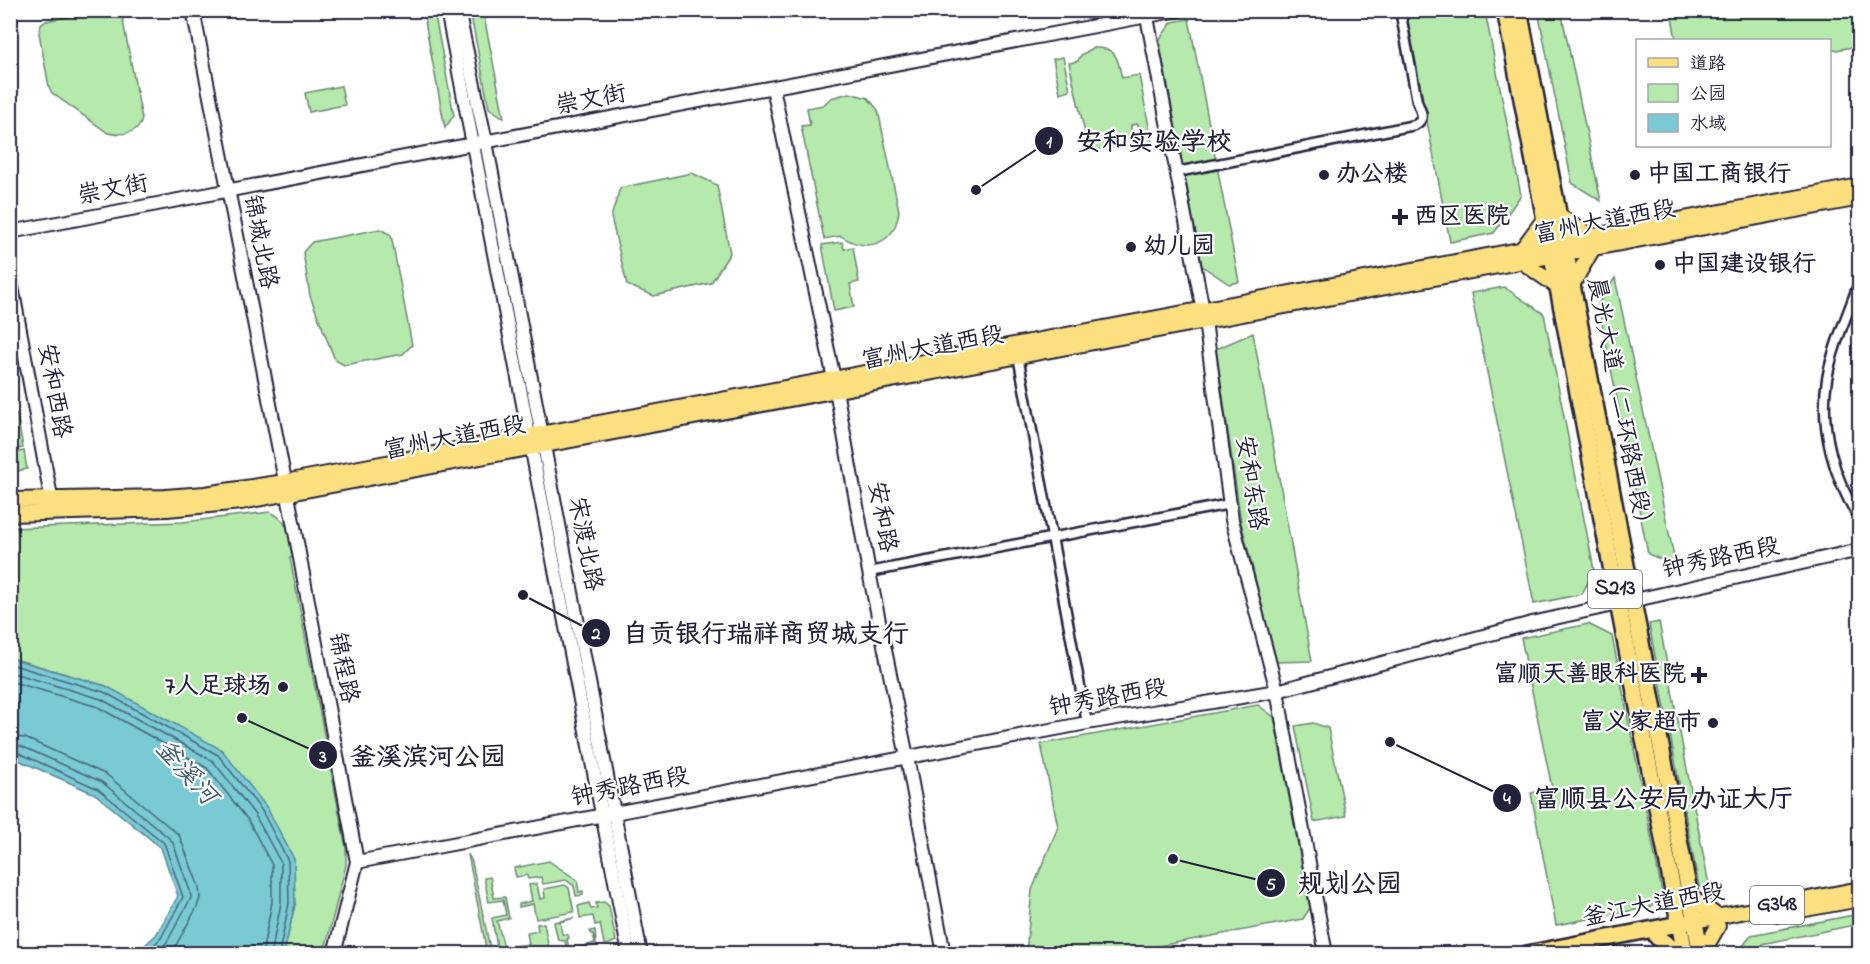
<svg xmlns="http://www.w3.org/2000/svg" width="1870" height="964" font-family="'Indie Flower','LXGW WenKai TC',sans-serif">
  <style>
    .green { fill: #b5eaac; stroke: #6c8674; stroke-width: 1.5 }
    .water { fill: #7acad6; stroke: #578798; stroke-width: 1.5 }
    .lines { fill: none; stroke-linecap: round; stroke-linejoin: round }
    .shore { stroke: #456579; stroke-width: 1.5 }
    .street-casing { stroke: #22223b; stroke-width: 13 }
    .secondary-casing { stroke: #22223b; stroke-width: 16 }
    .primary-casing { stroke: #22223b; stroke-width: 18 }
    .highway-casing { stroke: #22223b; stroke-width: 20 }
    .street { stroke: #fff; stroke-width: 8 }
    .secondary { stroke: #fff; stroke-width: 12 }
    .primary { stroke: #fce080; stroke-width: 14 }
    .highway { stroke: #fce080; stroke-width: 15 }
    .poi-dot { fill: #22223b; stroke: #fff; stroke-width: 2 }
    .labels { text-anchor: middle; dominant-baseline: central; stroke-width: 4.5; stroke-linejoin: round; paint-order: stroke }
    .shield { fill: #fff; stroke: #646476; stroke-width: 1.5 }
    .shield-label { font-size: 22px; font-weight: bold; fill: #22223b }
    .street-label { font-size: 24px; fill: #22223b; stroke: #fff }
    .poi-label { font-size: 24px; font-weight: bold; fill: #22223b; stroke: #fff; text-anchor: start }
    .water-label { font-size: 26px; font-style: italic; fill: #415d71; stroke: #fff }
    .leader { fill: none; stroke: #22223b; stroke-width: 2 }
    .callout-dot { fill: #22223b; stroke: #fff; stroke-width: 2 }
    .mark-label { font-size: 18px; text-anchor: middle; font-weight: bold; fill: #fff }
    .callout-label { font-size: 26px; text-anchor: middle; font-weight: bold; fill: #22223b; stroke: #fff; stroke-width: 4.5; stroke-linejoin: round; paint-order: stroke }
  </style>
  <rect width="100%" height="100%" fill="#fff"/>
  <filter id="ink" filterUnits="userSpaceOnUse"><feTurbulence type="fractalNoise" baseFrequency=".0167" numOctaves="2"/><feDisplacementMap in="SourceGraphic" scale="12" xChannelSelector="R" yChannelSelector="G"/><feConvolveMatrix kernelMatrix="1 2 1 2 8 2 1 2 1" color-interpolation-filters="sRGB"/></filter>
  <g filter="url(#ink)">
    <!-- green -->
    <g class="green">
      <path d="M102 10 118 11 122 16 142 119C140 133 120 136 108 133L52 93 49 87 39 33 41 25 46 21Z"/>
      <path d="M423 11H434L454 115 445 128Z"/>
      <path d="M470 11H483L504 118 489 108Z"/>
      <path d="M1406 11H1485L1521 195 1494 233 1450 242Z"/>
      <path d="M1538 11H1561L1601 201 1572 183Z"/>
      <path d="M1671 11H1856L1859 41 1853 47 1830 51V40H1676Z"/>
      <path d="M1189 19 1239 282 1229 284 1202 266 1159 40 1172 22Z"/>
      <path d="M1093 48C1118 47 1117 58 1122 78L1139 75 1152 142 1141 143 1138 124 1131 125V134L1122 147 1089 151 1069 63 1078 61 1081 55Z"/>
      <path d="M1063 57 1070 90 1060 93 1053 59Z"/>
      <path d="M341 86 345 105 309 112 305 93Z"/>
      <path d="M849 93 868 98 878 110 899 211C895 244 868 254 841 236L824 239 801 126 810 125 807 108 823 105 831 98Z"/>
      <path d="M692 173 717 185 730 253 711 283 654 296 627 285 611 217 620 188Z"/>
      <path d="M380 229 391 235 412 345 403 354 344 365 335 360 310 296 303 252 312 242Z"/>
      <path d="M842 242 844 249 853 247 859 282 850 284 854 307 834 311 822 245Z"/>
      <path d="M1615 278 1676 566 1648 554 1598 304Z"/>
      <path d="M1504 287 1544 314 1594 570 1582 594 1534 604 1471 293Z"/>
      <path d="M1253 333 1312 661 1276 662 1241 522 1216 349Z"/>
      <path d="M17 414 23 448 11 450V415Z"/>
      <path d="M24 451 27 469 17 471 14 453Z"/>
      <path d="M270 512C291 521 289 537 293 557L290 558 346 848V865L324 953H284L295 904 106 686 11 658 10 528 183 522Z"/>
      <path d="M1659 622 1709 885 1699 887 1649 624Z"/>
      <path d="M1588 624 1612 636 1662 892 1651 907 1556 925 1531 793 1552 788 1521 638Z"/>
      <path d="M1258 705 1274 717 1310 908 1303 919 1121 953H1026L1032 890 1058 827 1041 744Z"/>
      <path d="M1313 723 1328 728 1346 816 1314 822 1295 726Z"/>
      <path d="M468 854 472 862 491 953H487Z"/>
      <path d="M549 861 577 880 579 892 583 891V895L576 896 574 886 566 880 543 884 541 877 528 879 527 875 516 877 514 868Z"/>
      <path d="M490 877 494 898 505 897 509 918 497 921 504 947 529 944 527 933 538 931 537 924 544 923 549 949 553 948 554 953H498L492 918 506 915 503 900 489 902 484 878Z"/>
      <path d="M537 884 540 899 545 898 544 889 565 885 569 888 574 912 536 919 533 904 519 907V904L532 901 529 885Z"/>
      <path d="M604 902 609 906 616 941 607 945 604 944 600 924 595 925 593 916 580 918 578 906 589 903 591 909 597 908 596 903Z"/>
      <path d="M1859 914V924L1762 944 1755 953H1738L1751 935Z"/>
      <path d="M574 918 560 922 562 934 568 935 569 938 567 939 569 950 595 943 593 934H591L590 931 595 930 596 945 567 951 565 941 558 940 554 922Z"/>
    </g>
    <!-- water -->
    <path class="water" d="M10 658 106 686 222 750 267 808 294 859 295 904 284 953H136L156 935 178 896 161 848 95 794 16 759 11 758Z"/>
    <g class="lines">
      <!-- shore -->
      <g class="shore">
        <path d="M10 664 104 692 218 755 262 811 288 861 289 903 279 954"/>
        <path d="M10 672 101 699 213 761 255 815 281 863V903L271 954"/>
        <path d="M10 681 98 707 207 768 248 820 272 865V902L262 954"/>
        <path d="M10 736 25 738 107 775 179 835 199 887 200 898 197 907 175 947 169 954"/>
        <path d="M10 745 21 746 102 782 169 838 173 843 190 891 191 898 167 942 156 954"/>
        <path d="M10 752 19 753 98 789 164 843 183 897 161 938 145 954"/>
      </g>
      <!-- street casing -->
      <g class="street-casing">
        <g id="street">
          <path d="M1177 172 1415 125C1427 118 1420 111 1417 101L1400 10"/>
          <path d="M1860 279C1849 312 1833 345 1827 379 1819 428 1834 479 1860 520"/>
          <path d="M1018 356 1087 723"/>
          <path d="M869 572 1230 504"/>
        </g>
      </g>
      <!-- secondary casing -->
      <g class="secondary-casing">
        <g id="secondary">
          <path d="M193 10 296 537 357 862 334 954"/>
          <path d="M447 10 629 954"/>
          <path d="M458 10 486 142 641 954"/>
          <path d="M1147 17 1205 321 1232 520 1277 691 1326 954"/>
          <path d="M773 88 834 379 869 572 907 757 944 954"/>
          <path d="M10 232 1179 10"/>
          <path d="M10 276 53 508"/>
          <path d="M357 862 1087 723 1277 691 1532 623 1860 550"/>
        </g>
      </g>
      <!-- primary casing -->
      <g class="primary-casing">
        <g id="primary">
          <path d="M1559 216 1591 236"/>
          <path d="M1522 249 1545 218"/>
          <path d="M1521 261 1558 287"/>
          <path d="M1572 285 1593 248"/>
          <path d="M10 500 165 497 205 494 285 482 1860 186"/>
          <path d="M10 514 167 509 241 502 1860 198"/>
          <path d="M1690 896 1717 916"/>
          <path d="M1778 914 1860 899"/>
          <path d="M1695 921 1860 889"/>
          <path d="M1702 954 1718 926"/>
        </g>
      </g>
      <!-- highway casing -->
      <g class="highway-casing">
        <g id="highway">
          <path d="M1505 10 1685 954"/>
          <path d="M1519 10 1701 954"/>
          <path d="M1657 937 1680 954"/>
          <path d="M1527 954 1689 922"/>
        </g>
      </g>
      <!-- street -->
      <use href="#street" class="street"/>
      <!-- secondary -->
      <use href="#secondary" class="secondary"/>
      <!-- primary -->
      <use href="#primary" class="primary"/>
      <!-- highway -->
      <use href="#highway" class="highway"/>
    </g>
  </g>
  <!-- markers -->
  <g class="poi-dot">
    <circle cx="1324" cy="175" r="6"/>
    <circle cx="1635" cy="175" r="6"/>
    <path d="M1397 208h6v6h6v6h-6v6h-6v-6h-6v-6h6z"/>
    <circle cx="1131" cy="247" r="6"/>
    <circle cx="1660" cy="265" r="6"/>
    <path d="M1696 666h6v6h6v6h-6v6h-6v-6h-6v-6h6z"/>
    <circle cx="283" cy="687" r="6"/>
    <circle cx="1713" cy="723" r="6"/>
  </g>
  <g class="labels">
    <!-- shield labels -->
    <g class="shield">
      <rect x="1588" y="570" width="54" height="38" rx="4.5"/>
      <rect x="1750" y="886" width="54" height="38" rx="4.5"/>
    </g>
    <g class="shield-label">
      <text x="1615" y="589">S213</text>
      <text x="1777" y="905">G348</text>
    </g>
    <!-- street labels -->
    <g class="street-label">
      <text transform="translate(591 101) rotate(-11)">崇文街</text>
      <text transform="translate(113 191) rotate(-11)">崇文街</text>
      <text transform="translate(1605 223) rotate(-11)">富州大道西段</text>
      <text transform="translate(259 242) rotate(79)">锦城北路</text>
      <text transform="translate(933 349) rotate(-11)">富州大道西段</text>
      <text transform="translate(53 391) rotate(80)">安和西路</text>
      <text transform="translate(1619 407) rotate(79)">晨光大道（二环路西段）</text>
      <text transform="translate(455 439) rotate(-11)">富州大道西段</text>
      <text transform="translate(1250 483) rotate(81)">安和东路</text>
      <text transform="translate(881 517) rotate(80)">安和路</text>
      <text transform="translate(584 544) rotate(79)">宋渡北路</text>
      <text transform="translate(1721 559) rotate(-12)">钟秀路西段</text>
      <text transform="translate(342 668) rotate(79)">锦程路</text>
      <text transform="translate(1108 699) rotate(-10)">钟秀路西段</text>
      <text transform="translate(630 788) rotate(-11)">钟秀路西段</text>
      <text transform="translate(1654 906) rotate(-11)">釜江大道西段</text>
    </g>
    <!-- poi labels -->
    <g class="poi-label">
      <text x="1336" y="175">办公楼</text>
      <text x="1647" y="175">中国工商银行</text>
      <text x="1414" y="217">西区医院</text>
      <text x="1143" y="247">幼儿园</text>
      <text x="1672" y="265">中国建设银行</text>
      <text x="1686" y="675" text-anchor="end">富顺天善眼科医院</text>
      <text x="271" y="687" text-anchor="end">7人足球场</text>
      <text x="1701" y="723" text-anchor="end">富义家超市</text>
    </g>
    <!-- water labels -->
    <g class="water-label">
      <text transform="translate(185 773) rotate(48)">釜溪河</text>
    </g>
  </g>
  <!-- callouts -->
  <path class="leader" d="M976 190L1049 141M523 595L596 633M242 718L323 755M1390 742L1507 798M1173 859L1271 883"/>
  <g class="callout-dot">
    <circle cx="976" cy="190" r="6"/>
    <circle cx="523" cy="595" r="6"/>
    <circle cx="242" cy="718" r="6"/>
    <circle cx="1390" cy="742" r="6"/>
    <circle cx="1173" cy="859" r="6"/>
    <circle cx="1049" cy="141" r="15"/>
    <circle cx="596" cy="633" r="15"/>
    <circle cx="323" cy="755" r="15"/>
    <circle cx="1507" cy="798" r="15"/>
    <circle cx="1271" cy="883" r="15"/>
  </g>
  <g class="mark-label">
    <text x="1049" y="147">1</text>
    <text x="596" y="639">2</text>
    <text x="323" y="762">3</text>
    <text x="1507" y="804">4</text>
    <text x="1271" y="890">5</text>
  </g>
  <g class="callout-label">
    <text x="1154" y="150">安和实验学校</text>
    <text x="766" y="642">自贡银行瑞祥商贸城支行</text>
    <text x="428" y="765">釜溪滨河公园</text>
    <text x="1664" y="807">富顺县公安局办证大厅</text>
    <text x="1350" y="892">规划公园</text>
  </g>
  <!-- margin -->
  <rect width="1870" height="964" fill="none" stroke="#fff" stroke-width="36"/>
  <rect x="18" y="18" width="1834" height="928" fill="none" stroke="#22223b" stroke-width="2" filter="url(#ink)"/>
  <!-- legend -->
  <rect x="1636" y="39" width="195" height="108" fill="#ffffff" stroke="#a7a7b1" stroke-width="1.5"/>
  <rect x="1648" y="58" width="30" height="9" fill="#fce080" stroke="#a7a7b1" stroke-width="1.5"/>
  <text x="1690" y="69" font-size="18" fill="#22223b">道路</text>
  <rect x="1648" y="84" width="30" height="18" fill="#b5eaac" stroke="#a7a7b1" stroke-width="1.5"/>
  <text x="1690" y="99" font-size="18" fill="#22223b">公园</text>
  <rect x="1648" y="114" width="30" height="18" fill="#7acad6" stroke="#a7a7b1" stroke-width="1.5"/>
  <text x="1690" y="129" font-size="18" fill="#22223b">水域</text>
</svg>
